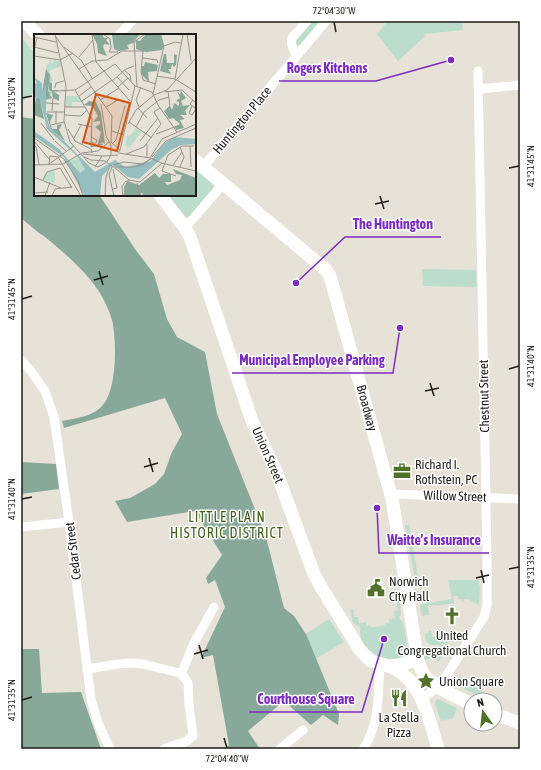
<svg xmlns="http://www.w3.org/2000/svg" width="541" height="770" font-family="'Asap Condensed',sans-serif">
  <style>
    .green { fill: #bcdccc }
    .forest { fill: #88a899 }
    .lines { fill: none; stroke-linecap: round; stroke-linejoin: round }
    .minor { stroke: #fff; stroke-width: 9 }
    .secondary { stroke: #fff; stroke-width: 13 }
    .ticks { fill: none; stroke: #1d1c18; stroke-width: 1.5 }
    .labels { text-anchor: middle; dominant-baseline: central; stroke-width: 3; stroke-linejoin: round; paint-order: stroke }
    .street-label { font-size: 13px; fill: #1d1c18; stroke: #fff }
    .poi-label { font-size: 13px; fill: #1d1c18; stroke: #fff; text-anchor: start }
    .neighbourhood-label { font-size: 14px; letter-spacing: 1px; fill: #43601c; stroke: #fff }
    .inset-road { fill: none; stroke: #96938b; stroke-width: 1 }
    .view { fill: #d4530d; fill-opacity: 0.15; stroke: #d4530d; stroke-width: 2 }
    .inset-edge { fill: none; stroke: #1d1c18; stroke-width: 2 }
    .leader { fill: none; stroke: #7b2cbf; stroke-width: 1.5 }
    .callout-dot { fill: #7b2cbf; stroke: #fff; stroke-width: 1.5 }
    .callout-label { font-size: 14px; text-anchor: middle; font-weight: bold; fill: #7b2cbf; stroke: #fff; stroke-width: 3; stroke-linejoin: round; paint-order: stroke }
    .neatline { fill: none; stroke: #1d1c18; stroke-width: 1.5 }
    .ticks-label { font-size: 10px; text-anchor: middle; fill: #1d1c18 }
  </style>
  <rect width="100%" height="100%" fill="#e6e2d7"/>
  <!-- green -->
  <g class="green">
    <path d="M313 21H321L300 45H297L296 41Z"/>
    <path d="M388 21H462L463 30 424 34 425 36 398 61 377 34Z"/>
    <path d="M21 37 35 54V91L21 103Z"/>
    <path d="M195 170 212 184 213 188 190 216 186 217 168 195H195Z"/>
    <path d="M422 269 476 270 477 287 423 286Z"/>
    <path d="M409 524 418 577 415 578 405 526Z"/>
    <path d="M448 580H478L480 587 479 605 468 599H464V601L462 602 461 599H458V596H453L454 603 436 606V605L428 606 429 615 422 616 420 606 427 602 429 603 452 599Z"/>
    <path d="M396 600H399L401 613 399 619 403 622 408 650 403 658 392 660 387 659 377 656 370 651 362 643 360 632 361 628 353 622 350 610 353 609 354 617H358L359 624 366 622V626L370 625V627C375 627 380 626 385 625V623H389V619L395 618 394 611 398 610Z"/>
    <path d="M329 619 344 642 317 658 238 666 306 634Z"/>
    <path d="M431 630 432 637 440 635V633L452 631 454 641C442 644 425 652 425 634Z"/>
    <path d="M449 644V645L439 661 431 658 425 660 423 654 428 653V650L423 652V649Z"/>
    <path d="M460 676 491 698 494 695 498 698 495 703V700H489L460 687V683L457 679Z"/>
    <path d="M437 699 457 708 453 718 441 721 435 703Z"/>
  </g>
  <!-- forest -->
  <g class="forest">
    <path d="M21 117 35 119V195L100 196 135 249 154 274 167 319 177 337 205 352 217 414 266 537 284 608 294 616 306 634 339 714 338 725 323 715 311 725 284 701 248 731 260 749H224L229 745 213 655 201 658 225 607 215 580 208 584 206 578 222 555 195 511 127 522 115 501 130 498 155 484 164 474 172 452 182 434 165 398 64 428 62 421C76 418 92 417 102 406 117 391 117 341 112 320 109 310 104 299 98 290 83 268 64 253 44 236L39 233 21 218Z"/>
    <path d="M21 462 56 464 59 489 21 494Z"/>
    <path d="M21 649H39L42 693 81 692 101 749H21Z"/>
  </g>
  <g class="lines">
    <!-- minor -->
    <g class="minor">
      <path d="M119 35 132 21"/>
      <path d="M297 55C293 50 290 45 292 38L307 21"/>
      <path d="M479 89 520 85"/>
      <path d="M203 167 326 21"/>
      <path d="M185 228 223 184"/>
      <path d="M21 360 31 371 45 391 54 417 69 522 91 699 98 723 110 749"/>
      <path d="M391 494 520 499"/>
      <path d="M21 527 69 522"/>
      <path d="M87 669 118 664 133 663 143 664 179 673 184 677 188 683 189 705 193 736 187 741 164 749"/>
      <path d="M181 674 194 643 214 607"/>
      <path d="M422 699 434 690 446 676 484 617 487 605V558L478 71"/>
      <path d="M280 749 303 730"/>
      <path d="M363 749C380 725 378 692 380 664"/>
    </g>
    <!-- secondary -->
    <g class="secondary">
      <path d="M24 21 38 35"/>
      <path d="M195 160 325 269 330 276 392 499 418 661C420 667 422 674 427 678 437 689 458 697 471 704"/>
      <path d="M160 195 185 228 190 237 252 421 276 471 314 574 321 587 360 650 371 661 388 666 400 665 409 662 416 652"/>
      <path d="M389 666C422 679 429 719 438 749"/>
      <path d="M495 714 520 723"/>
    </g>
  </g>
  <!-- ticks -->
  <path class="ticks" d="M334 22 336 32M22 98 32 96M509 168 519 166M380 196 384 209M375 204 389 201M99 271 103 285M94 280 108 276M22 299 32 296M509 369 519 366M430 383 434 396M425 391 439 388M149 458 153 472M144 467 158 463M22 499 32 497M509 569 519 567M481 570 484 583M476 578 489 575M199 645 203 659M194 654 208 650M22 700 32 697M224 738 227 748"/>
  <!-- icons -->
  <defs>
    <g id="office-bare" transform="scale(1.38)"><path d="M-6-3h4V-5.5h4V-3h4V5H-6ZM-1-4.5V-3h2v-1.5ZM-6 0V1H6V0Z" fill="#517128" stroke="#fff" stroke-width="2.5" paint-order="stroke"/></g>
    <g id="civic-bare" transform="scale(1.38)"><path d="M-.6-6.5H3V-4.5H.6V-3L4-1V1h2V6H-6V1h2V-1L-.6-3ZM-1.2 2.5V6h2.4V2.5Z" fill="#517128" stroke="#fff" stroke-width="2.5" paint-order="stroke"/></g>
    <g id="church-bare" transform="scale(1.38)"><path d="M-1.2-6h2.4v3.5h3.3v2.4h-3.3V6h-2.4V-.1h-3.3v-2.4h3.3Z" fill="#517128" stroke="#fff" stroke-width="2.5" paint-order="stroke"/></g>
    <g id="sight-bare" transform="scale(1.38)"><path d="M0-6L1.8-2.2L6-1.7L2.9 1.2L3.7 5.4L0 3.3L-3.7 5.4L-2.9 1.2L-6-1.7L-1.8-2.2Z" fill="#517128" stroke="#fff" stroke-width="2.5" paint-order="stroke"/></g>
    <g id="restaurant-bare" transform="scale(1.38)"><path d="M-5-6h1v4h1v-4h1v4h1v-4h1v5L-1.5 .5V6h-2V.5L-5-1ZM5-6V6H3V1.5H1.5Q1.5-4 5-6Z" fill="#517128" stroke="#fff" stroke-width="2.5" paint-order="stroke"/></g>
  </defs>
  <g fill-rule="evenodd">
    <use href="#office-bare" x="402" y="471"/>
    <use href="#civic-bare" x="376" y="588"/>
    <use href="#church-bare" x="452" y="616"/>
    <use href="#sight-bare" x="426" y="681"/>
    <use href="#restaurant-bare" x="399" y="698"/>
  </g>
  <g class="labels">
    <!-- street labels -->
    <g class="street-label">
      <text transform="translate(242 120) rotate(-50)">Huntington Place</text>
      <text transform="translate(484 396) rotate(-91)">Chestnut Street</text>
      <text transform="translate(367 408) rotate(75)">Broadway</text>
      <text transform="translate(268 455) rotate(66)">Union Street</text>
      <text transform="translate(455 496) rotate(2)">Willow Street</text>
      <text transform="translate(73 551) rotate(-97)">Cedar Street</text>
    </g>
    <!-- poi labels -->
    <g class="poi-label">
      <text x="415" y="464">Richard I.<tspan x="415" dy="15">Rothstein, PC</tspan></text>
      <text x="389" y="581">Norwich<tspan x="389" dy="15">City Hall</tspan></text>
      <text x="452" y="635" text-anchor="middle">United<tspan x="452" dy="15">Congregational Church</tspan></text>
      <text x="439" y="681">Union Square</text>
      <text x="399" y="717" text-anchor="middle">La Stella<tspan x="399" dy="15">Pizza</tspan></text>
    </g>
    <!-- neighbourhood labels -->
    <g class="neighbourhood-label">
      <text x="227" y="517">LITTLE PLAIN<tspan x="227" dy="16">HISTORIC DISTRICT</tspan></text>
    </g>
  </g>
  <!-- overview -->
  <g transform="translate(34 34)">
    <rect width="162" height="162" fill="#e6e2d7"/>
    <path d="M16 25 18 30 20 26 26 27 27 32 15 37 19 47 15 49V56L22 58 15 59 18 64 11 66 15 43 12 34ZM32 62H44L48 68H38V73H32ZM102 93 108 97 96 113 91 112 93 102 97 101ZM44 123 51 135 46 140 40 131 34 128ZM19 136 21 140V149L10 146 11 140Z" fill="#bcdccc"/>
    <path d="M58 0H68L70 4H74L72 6 76 11 70 10 69 13 73 22 64 19 63 10ZM74 0H106L99 9 93 11 95 15 84 17 80 15 78 1ZM112 0H127L130 11 128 16 112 18 102 15V6L106 7ZM130 20H132L133 29H140V20L143 21 142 31 140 33 138 30 137 35H134L137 40 126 37ZM111 28 124 31 123 37 114 38 115 48 107 40 108 32H110ZM12 35 16 41 14 57 16 59 19 58 15 56V48L18 49V56H25L20 58 25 61V67L19 64 18 59 15 60 18 64 11 66 12 51 9 59 8 58ZM143 57 146 60 147 57 152 64 147 67 149 72 156 71 151 77 153 81H146L151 85 146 86 150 94 142 96 141 93 146 90 139 84 135 85 130 77 136 72 138 76 140 69 145 72V68L142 67 146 64ZM2 62 6 65 10 85 0 81ZM55 67 62 68 67 79 71 110 68 108 63 113 67 98 61 93 66 90V87L59 88 64 82 58 72 50 71ZM12 79 19 81 16 88 18 95H23V91L28 90 25 96 31 107 17 95ZM139 135 162 144V162H109L108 158 106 162H90V153L93 147 105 151 121 139 125 144 129 140H137V148H131L133 151 146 146 148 141 142 140Z" fill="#88a899"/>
    <path d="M0 43 8 49V59L12 50V81L16 93 61 138 81 126 91 133 117 127 129 110 141 103 162 105V110L147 111 137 116 105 145 94 143 79 131 68 142 66 162H50L30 123 1 103 0 97 25 115 46 139 51 135 43 122 13 95 6 65 0 63V49L3 50Z" fill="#97bebe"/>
    <path class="inset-road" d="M21 0 32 52 30 87 36 108 55 129 64 133 73 128M58 0 62 28 96 67M69 0 76 5 77 14 75 18H84M153 0 157 27M0 3 22 8M22 3 78 82 77 108 86 116 84 119M0 13 24 19M30 13 47 26 58 44M0 16 3 3M0 22 26 26 39 19M45 23 59 6M109 24 123 26 124 29M45 35 58 27 73 26 88 17H109L107 37 109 46 122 50M90 36 96 41 97 47M123 42 141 45 162 58M83 43 95 56M141 45 149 0M78 47 92 35 100 32M84 53 94 44M103 53 100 8 111 0M21 54 22 49 30 47M41 56 58 85 57 113M22 57 41 56 81 30 101 52 118 58 124 71 143 98M131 58 148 56 162 69M119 60 130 12 141 8 147 9M45 62 57 53M66 66 85 54M159 66 156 70 162 75M48 67 78 46M12 69 25 70M67 70 72 102 77 111V121L73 128M158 72 155 79 158 81 162 75M31 73H51M72 73 81 68 84 65 80 68M105 73 102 66 107 53M104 74 113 84M126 74 120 78 127 90M133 75 136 72 134 57M18 77 19 64M22 77V90M13 78H30M31 81 47 82 53 76M95 88 118 104M7 89 20 106M44 90 58 93M94 90 102 76 120 61 133 56 162 24M17 91 30 88M102 93 110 78 125 66 135 63M34 95 41 107 57 115 58 119M78 97 90 101M122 100 146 91M57 103 63 106 62 109H57M0 104 30 125 44 147 49 162M40 104 47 91M0 107 15 125M21 107 32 117M106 107 124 84M79 109 82 106 91 72M48 111 57 82M156 112 157 133M0 113 2 112 5 131M57 113 69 110M86 116 101 52M48 119 64 117 75 108M85 119 116 124M49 120 68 122M92 120 110 113 127 90M50 123 57 126 71 127 79 133H102L110 130 117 124 127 129 162 137M118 123 132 107 162 94M113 124V110M116 124 128 105 162 90M15 130 16 122 24 123 47 162M15 130 40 112M0 131 29 130 48 119M79 131 90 128 108 130 117 125M139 131 148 118M61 133 68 122 84 121M78 133 75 141 80 162M146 133 150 123 146 113M81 134 95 146 106 148 128 129M142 142 128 137 134 121 148 112H160M0 143 27 154M9 146 13 138 26 134 38 154M103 149 106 162M79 155 83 154 79 135M0 159 14 158M11 162 16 148M18 162 21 155 38 153M71 162 72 143 75 134M89 162 88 152 92 147H96"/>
    <path class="view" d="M62 60 96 69 83 117 49 108Z"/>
    <rect width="162" height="162" class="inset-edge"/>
  </g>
  <!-- callouts -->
  <path class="leader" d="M451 60L376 81H279M296 283L345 237H441M400 328L393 373H232M377 508L379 553H489M384 639L362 712H249"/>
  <g class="callout-dot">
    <circle cx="451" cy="60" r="4"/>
    <circle cx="296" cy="283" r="4"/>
    <circle cx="400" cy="328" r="4"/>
    <circle cx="377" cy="508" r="4"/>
    <circle cx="384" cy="639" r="4"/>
  </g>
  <g class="callout-label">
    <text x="327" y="73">Rogers Kitchens</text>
    <text x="393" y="229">The Huntington</text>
    <text x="312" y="365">Municipal Employee Parking</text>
    <text x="434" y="545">Waitte’s Insurance</text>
    <text x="306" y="704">Courthouse Square</text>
  </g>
  <!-- border -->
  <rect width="541" height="770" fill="none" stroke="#ffffff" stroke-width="44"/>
  <!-- north arrow -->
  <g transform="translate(483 712) rotate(345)"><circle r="19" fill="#ffffff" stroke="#a5a4a3"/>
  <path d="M0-3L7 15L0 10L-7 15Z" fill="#517128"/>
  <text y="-6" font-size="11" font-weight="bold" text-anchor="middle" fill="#1d1c18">N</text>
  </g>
  <rect x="22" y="22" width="497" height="726" class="neatline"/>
  <g class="ticks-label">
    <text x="334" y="14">72°04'30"W</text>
    <text transform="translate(11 98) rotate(-90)" y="4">41°31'50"N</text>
    <text transform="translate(530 166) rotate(-90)" y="4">41°31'45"N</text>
    <text transform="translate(11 299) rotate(-90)" y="4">41°31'45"N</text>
    <text transform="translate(530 366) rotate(-90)" y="4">41°31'40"N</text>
    <text transform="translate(11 499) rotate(-90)" y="4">41°31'40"N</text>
    <text transform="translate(530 567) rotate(-90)" y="4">41°31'35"N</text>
    <text transform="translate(11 700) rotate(-90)" y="4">41°31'35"N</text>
    <text x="227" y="762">72°04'40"W</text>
  </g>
</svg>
